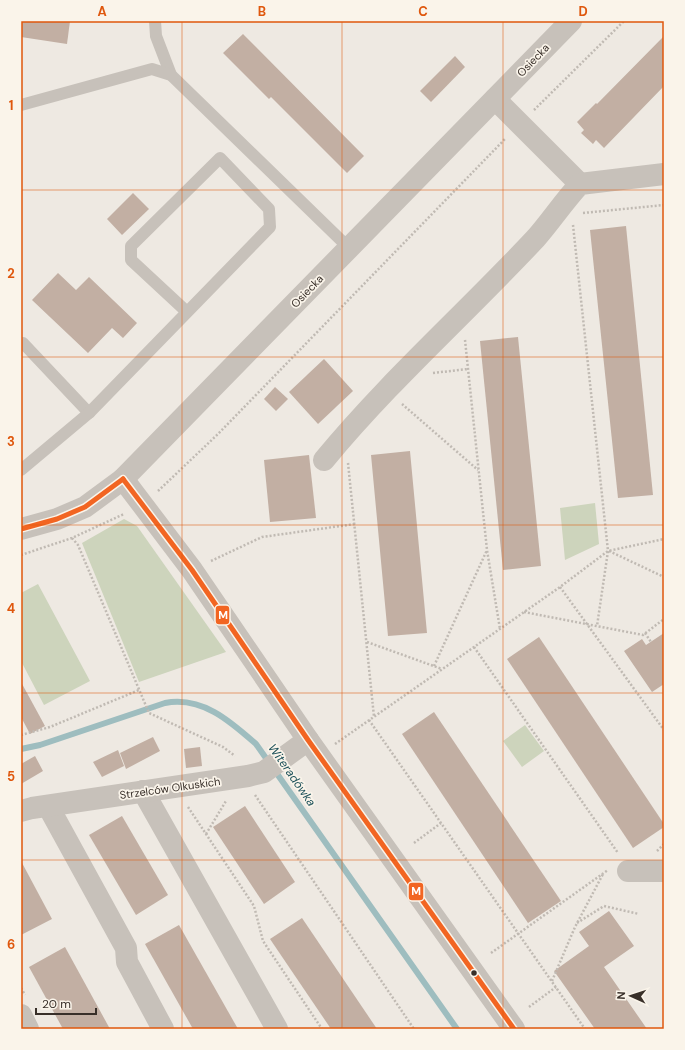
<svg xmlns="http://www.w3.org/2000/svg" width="685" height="1050" font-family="'DM Sans',sans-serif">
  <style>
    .green { fill: #cdd4bc }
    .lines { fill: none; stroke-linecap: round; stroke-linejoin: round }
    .stream { stroke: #9ebdbf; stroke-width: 6 }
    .building { fill: #c2afa3 }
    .path { stroke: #c0bab3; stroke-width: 2.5; stroke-dasharray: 2 2; stroke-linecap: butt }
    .service { stroke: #c7c1ba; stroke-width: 12 }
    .minor { stroke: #c7c1ba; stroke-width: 22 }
    .bus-1-casing { stroke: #faf4ea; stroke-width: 8 }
    .bus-1 { stroke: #f26522; stroke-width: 5 }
    .grid { fill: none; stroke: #df570d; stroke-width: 1; stroke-opacity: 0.55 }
    .bus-dot { fill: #382f29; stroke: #faf4ea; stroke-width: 1.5 }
    .labels { text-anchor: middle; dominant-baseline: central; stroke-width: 3.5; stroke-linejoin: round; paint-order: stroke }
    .street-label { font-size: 11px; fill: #382f29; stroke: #faf4ea }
    .water-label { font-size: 12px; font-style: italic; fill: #1d515a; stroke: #faf4ea }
    .line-badge { stroke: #faf4ea; stroke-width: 1.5 }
    .badge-label { font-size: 11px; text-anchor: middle; font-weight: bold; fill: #fff }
    .neatline { fill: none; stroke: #df570d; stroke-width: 1.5 }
    .grid-label { font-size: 13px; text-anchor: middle; font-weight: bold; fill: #df570d }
  </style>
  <rect width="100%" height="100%" fill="#eee9e2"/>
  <!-- green -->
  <g class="green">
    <path d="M595 503 599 544 565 560 560 508Z"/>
    <path d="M124 519 137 526 226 652 139 682 82 543Z"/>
    <path d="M38 584 90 681 44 705 21 661V593Z"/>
    <path d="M525 725 544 751 522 767 503 741Z"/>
  </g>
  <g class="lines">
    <!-- stream -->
    <path class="stream" d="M21 749 40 745 165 703C202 696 230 721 256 744L457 1029"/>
  </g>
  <!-- building -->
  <g class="building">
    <path d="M21 21H70L67 44 21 37Z"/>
    <path d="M243 34 364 156 347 173 271 97 269 99 223 53Z"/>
    <path d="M664 36V86L604 148 596 140 593 144 581 133 584 130 577 122 596 103 597 104Z"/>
    <path d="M455 56 465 67 431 102 420 91Z"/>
    <path d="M133 193 149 209 122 235 107 219Z"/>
    <path d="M626 226 653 495 618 498 590 230Z"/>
    <path d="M58 273 76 290 89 277 137 323 123 338 112 328 88 353 32 300Z"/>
    <path d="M518 337 541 566 503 570 480 341Z"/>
    <path d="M324 359 353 391 318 424 289 392Z"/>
    <path d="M275 387 288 399 276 411 264 399Z"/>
    <path d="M410 451 427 633 388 636 371 455Z"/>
    <path d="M309 455 316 518 270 522 264 460Z"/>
    <path d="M664 633V684L652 692 624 651 642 639 646 645Z"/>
    <path d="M539 637 664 824V827L633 848 507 659Z"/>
    <path d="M21 682 45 726 30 734 21 717Z"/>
    <path d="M434 712 561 901 528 923 402 734Z"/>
    <path d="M153 737 160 751 126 769 120 753Z"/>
    <path d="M200 747 202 766 186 768 184 749Z"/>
    <path d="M118 750 124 766 102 777 93 762Z"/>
    <path d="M35 756 43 771 21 784V764Z"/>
    <path d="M245 806 295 882 264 904 213 827Z"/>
    <path d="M122 816 168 895 136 915 89 835Z"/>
    <path d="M21 861 52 919 21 935Z"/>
    <path d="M609 911 634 946 604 967 647 1029H595L554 971 589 946 579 932Z"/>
    <path d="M302 918 377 1029H331L270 939Z"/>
    <path d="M179 925 238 1029H193L145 944Z"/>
    <path d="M65 947 110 1029H63L29 967Z"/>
  </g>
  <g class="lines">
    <!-- path -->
    <g class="path">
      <path d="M534 110 624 21"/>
      <path d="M583 213 664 205"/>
      <path d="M573 225 608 551 597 626"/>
      <path d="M465 340 487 550 500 629"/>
      <path d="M433 373 468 369"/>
      <path d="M402 404 478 470"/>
      <path d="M348 463 374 717"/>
      <path d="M158 491 218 434 505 139"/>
      <path d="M72 538 78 545 149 713 223 747 235 756"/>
      <path d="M609 551 664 577"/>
      <path d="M21 555 72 538 124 514"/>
      <path d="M211 561 262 537 355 524"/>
      <path d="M560 587 664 730"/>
      <path d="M524 612 643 635 664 619"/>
      <path d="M645 633 651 642"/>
      <path d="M367 642 442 669"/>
      <path d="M474 647 618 853"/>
      <path d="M434 666 487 550"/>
      <path d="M369 720 585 1029"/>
      <path d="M21 735 50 727 139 690"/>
      <path d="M335 744 560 587 608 551 664 539"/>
      <path d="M255 795 414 1029"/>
      <path d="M188 807 254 906 263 941 322 1029"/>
      <path d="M206 834 226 801"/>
      <path d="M414 843 441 823"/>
      <path d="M657 851 664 844"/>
      <path d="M577 923 604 906 639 914"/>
      <path d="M491 953 608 870"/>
      <path d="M552 981 575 927 603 874"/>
      <path d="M21 988 25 995"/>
      <path d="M529 1007 556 987"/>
    </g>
    <!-- service -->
    <g class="service">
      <path d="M155 21 156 36 171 75"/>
      <path d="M21 105 152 69 171 75 349 248"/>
      <path d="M23 343 89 413"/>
      <path d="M21 470 89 413 270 227 269 209 220 158 131 246V260L187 312"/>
    </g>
    <!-- minor -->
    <g class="minor">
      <path d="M495 99 580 184"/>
      <path d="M324 460C389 381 466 313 536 238 551 221 564 201 580 184L664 174"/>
      <path d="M123 479 192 570 308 740 514 1029"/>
      <path d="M21 529 57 519 85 507 123 479 571 21"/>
      <path d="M143 791 277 1029"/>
      <path d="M48 806 126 948 127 962 163 1029"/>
      <path d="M21 811 32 808 248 776 264 772 308 740"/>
      <path d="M628 871H664"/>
      <path d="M21 1015 28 1029"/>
    </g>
    <!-- bus-1 casing -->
    <g class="bus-1-casing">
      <g id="bus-1">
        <path d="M123 479 192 570 308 740 514 1029"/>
        <path d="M21 529 57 519 85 507 123 479"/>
      </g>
    </g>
    <!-- bus-1 -->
    <use href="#bus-1" class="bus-1"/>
  </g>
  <!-- grid -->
  <path class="grid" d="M182 21V1029M342 21V1029M503 21V1029M21 190H664M21 357H664M21 525H664M21 693H664M21 860H664"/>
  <!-- markers -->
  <circle class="bus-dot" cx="474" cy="973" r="3.5"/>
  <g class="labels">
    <!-- street labels -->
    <g class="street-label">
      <text transform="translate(533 60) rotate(-46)">Osiecka</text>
      <text transform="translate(307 291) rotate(-46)">Osiecka</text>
      <text transform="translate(170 788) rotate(-8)">Strzelców Olkuskich</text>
    </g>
    <!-- water labels -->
    <g class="water-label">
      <text transform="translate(292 775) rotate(55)">Witeradówka</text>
    </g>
  </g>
  <g class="line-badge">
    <rect x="215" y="605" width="15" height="20" rx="4" fill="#f26522"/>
    <rect x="408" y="882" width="16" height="19" rx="4" fill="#f26522"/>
  </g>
  <g class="badge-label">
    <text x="223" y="619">M</text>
    <text x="416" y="895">M</text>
  </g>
  <!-- border -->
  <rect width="685" height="1050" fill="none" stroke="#faf4ea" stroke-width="44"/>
  <!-- north arrow -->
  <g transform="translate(631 996) rotate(273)" stroke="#faf4ea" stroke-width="3" paint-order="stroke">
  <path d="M0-3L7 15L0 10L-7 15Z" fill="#382f29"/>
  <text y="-6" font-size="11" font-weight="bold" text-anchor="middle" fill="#382f29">N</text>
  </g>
  <!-- scale -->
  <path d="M36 1008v6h60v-6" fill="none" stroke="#382f29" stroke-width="2"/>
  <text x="42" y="1008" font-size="12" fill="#382f29" stroke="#faf4ea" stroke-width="3" paint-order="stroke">20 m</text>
  <rect x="22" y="22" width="641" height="1006" class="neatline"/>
  <g class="grid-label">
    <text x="102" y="16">A</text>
    <text x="262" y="16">B</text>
    <text x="423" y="16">C</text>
    <text x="583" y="16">D</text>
    <text x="11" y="110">1</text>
    <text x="11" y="278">2</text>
    <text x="11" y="446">3</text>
    <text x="11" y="613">4</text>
    <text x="11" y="781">5</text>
    <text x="11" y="949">6</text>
  </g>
</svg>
